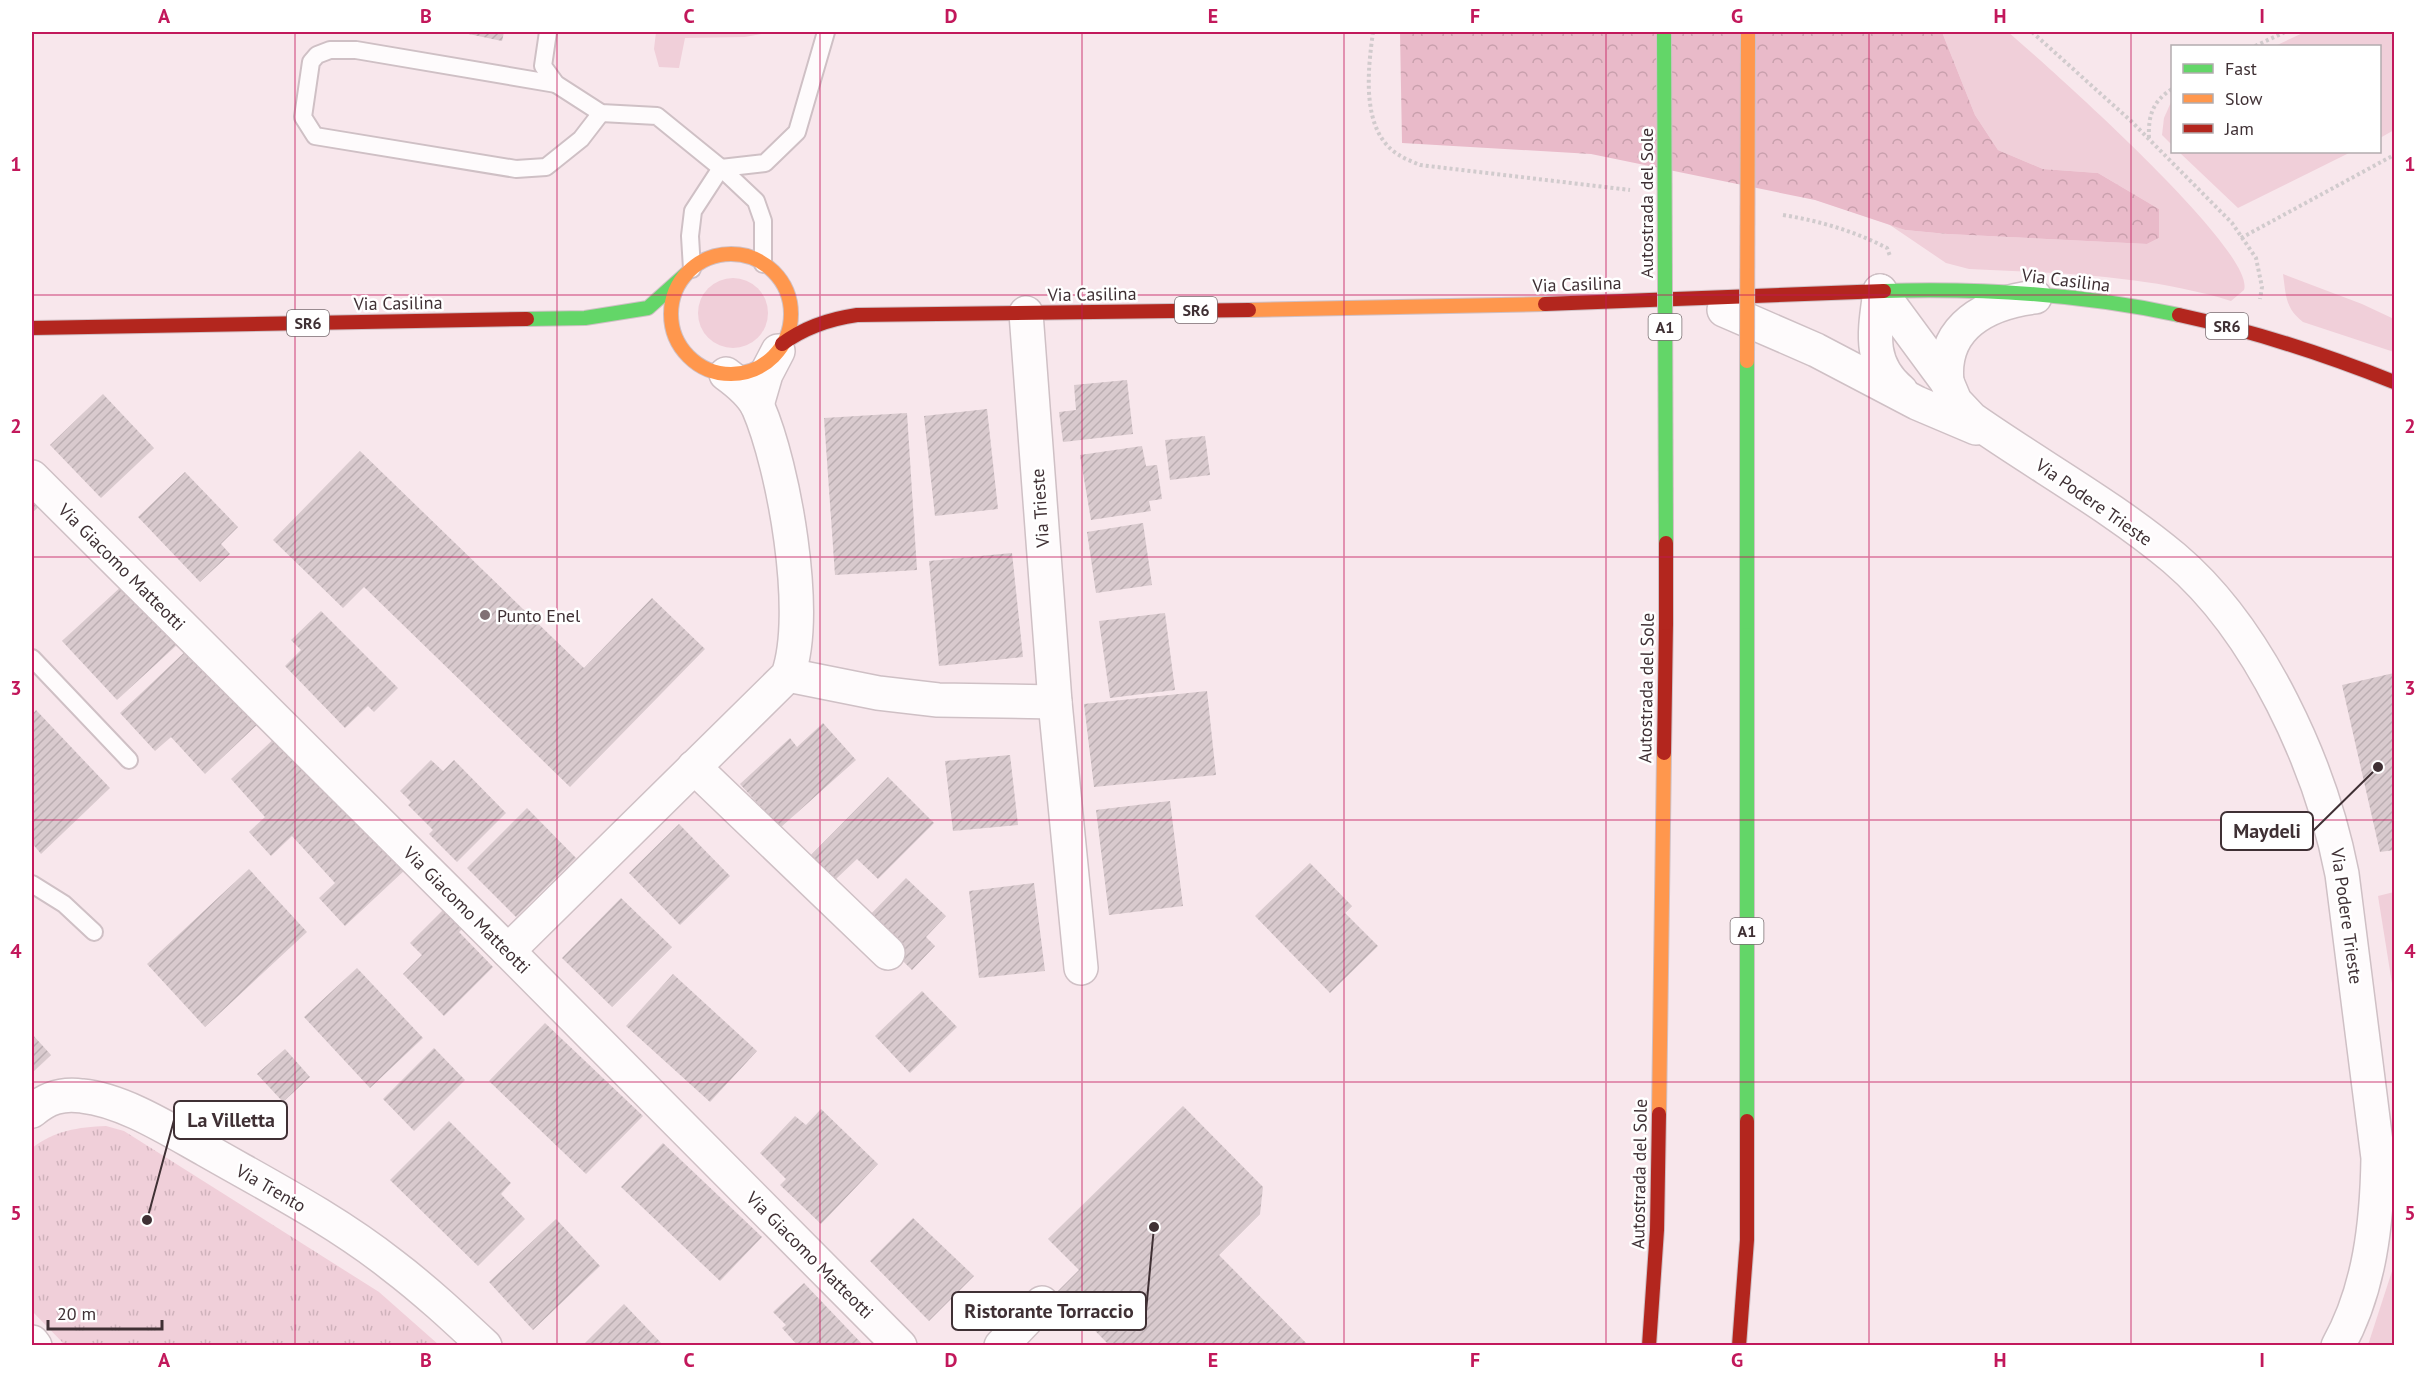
<svg xmlns="http://www.w3.org/2000/svg" width="2426" height="1377" font-family="'PT Sans',sans-serif">
  <style>
    .green { fill: #f0cfd9 }
    .forest { fill: url(#forest-crowns) }
    .park { fill: url(#park-tufts) }
    .building { fill: url(#building-hatch) }
    .lines { fill: none; stroke-linecap: round; stroke-linejoin: round }
    .lane-casing { stroke: #cfc0c5; stroke-width: 20 }
    .street-casing { stroke: #cfc0c5; stroke-width: 36 }
    .fast-casing { stroke: #cfc0c5; stroke-width: 16 }
    .slow-casing { stroke: #cfc0c5; stroke-width: 16 }
    .jam-casing { stroke: #cfc0c5; stroke-width: 16 }
    .path { stroke: #d1cbcd; stroke-width: 4; stroke-dasharray: 3 3; stroke-linecap: butt }
    .lane { stroke: #fefbfc; stroke-width: 16 }
    .street { stroke: #fefbfc; stroke-width: 33 }
    .fast { stroke: #63d668; stroke-width: 14 }
    .slow { stroke: #ff974d; stroke-width: 14 }
    .jam { stroke: #b3261e; stroke-width: 14 }
    .fast-bridge-casing { stroke: #cfc0c5; stroke-width: 16; stroke-linecap: butt }
    .slow-bridge-casing { stroke: #cfc0c5; stroke-width: 16; stroke-linecap: butt }
    .jam-bridge-casing { stroke: #cfc0c5; stroke-width: 16; stroke-linecap: butt }
    .fast-bridge { stroke: #63d668; stroke-width: 14 }
    .slow-bridge { stroke: #ff974d; stroke-width: 14 }
    .jam-bridge { stroke: #b3261e; stroke-width: 14 }
    .grid { fill: none; stroke: #c2185b; stroke-width: 1.5; stroke-opacity: 0.55 }
    .poi-dot { fill: #807074; stroke: #fff; stroke-width: 2 }
    .labels { text-anchor: middle; dominant-baseline: central; stroke-width: 5; stroke-linejoin: round; paint-order: stroke }
    .shield { fill: #fff; stroke: #796e71; stroke-width: 1.5 }
    .shield-label { font-size: 16px; font-weight: bold; fill: #3f3034 }
    .street-label { font-size: 18px; fill: #3f3034; stroke: #fff }
    .poi-label { font-size: 18px; fill: #3f3034; stroke: #fff; text-anchor: start }
    .leader { fill: none; stroke: #3f3034; stroke-width: 2 }
    .callout-dot { fill: #3f3034; stroke: #fff; stroke-width: 2 }
    .callout { fill: #fff; stroke: #3f3034; stroke-width: 2 }
    .callout-label { font-size: 20px; text-anchor: middle; font-weight: bold; fill: #3f3034 }
    .neatline { fill: none; stroke: #c2185b; stroke-width: 2 }
    .grid-label { font-size: 20px; text-anchor: middle; font-weight: bold; fill: #c2185b }
  </style>
  <defs>
    <pattern id="forest-crowns" width="20" height="18" patternUnits="userSpaceOnUse" patternTransform="scale(1.5)"><rect width="20" height="18" fill="#e9bac9"/><path d="M2 6a3 3 0 1 1 6 0M12 15a3 3 0 1 1 6 0" fill="none" stroke="#c9a0ad"/></pattern>
    <pattern id="park-tufts" width="24" height="20" patternUnits="userSpaceOnUse" patternTransform="scale(1.5)"><rect width="24" height="20" fill="#f0cfd9"/><path d="M3 7l-1-3M5 7V3M7 7l1-3M15 17l-1-3M17 17v-4M19 17l1-3" fill="none" stroke="#cfb2bb"/></pattern>
    <pattern id="building-hatch" width="6" height="6" patternUnits="userSpaceOnUse" patternTransform="scale(1.5)"><rect width="6" height="6" fill="#d9cace"/><path d="M-1 1l2-2M0 6l6-6M5 7l2-2" fill="none" stroke="#bbaeb2"/></pattern>
  </defs>
  <rect width="100%" height="100%" fill="#f8e7ec"/>
  <!-- green -->
  <g class="green">
    <path d="M656 32H772L745 37 685 38 679 68 659 67 654 49Z"/>
    <path d="M1942 32H2008C2044 63 2257 251 2244 290L2231 301C2146 275 2057 273 1969 269L1946 263 1887 223 1905 230 1947 234 2147 244 2159 238V209L2098 173 2043 169 1998 150 1975 115Z"/>
    <path d="M2305 32H2394V130L2380 138V46H2275Z"/>
    <path d="M2172 100V145L2162 135 2164 118Z"/>
    <path d="M2179 152H2351L2238 208Z"/>
    <path d="M2283 274 2362 304 2394 319V352L2303 322C2285 308 2286 295 2283 274Z"/>
    <circle cx="733" cy="313" r="35"/>
    <path d="M2394 892V996L2378 896Z"/>
    <path d="M2394 1265V1345H2368Z"/>
  </g>
  <!-- forest -->
  <path class="forest" d="M1400 32H1942L1975 115 1998 150 2043 169 2098 173 2159 209V238L2147 244 1947 234 1905 230 1815 200 1591 154 1402 143Z"/>
  <!-- park -->
  <path class="park" d="M106 1126 124 1131 379 1292 439 1345H65L32 1311V1148C54 1131 78 1127 106 1126Z"/>
  <!-- building -->
  <g class="building">
    <path d="M459 32H504L502 41Z"/>
    <path d="M1127 380 1133 434 1063 442 1059 412 1076 410 1074 385Z"/>
    <path d="M103 394 154 448 101 498 50 445Z"/>
    <path d="M987 409 998 509 935 516 924 416Z"/>
    <path d="M907 413 917 570 835 575 824 418Z"/>
    <path d="M1205 436 1210 475 1170 480 1165 440Z"/>
    <path d="M1142 446 1146 466 1157 465 1162 499 1149 501 1151 511 1091 520 1080 455Z"/>
    <path d="M360 451 584 668 652 598 705 649 570 787 364 587 343 608 273 540Z"/>
    <path d="M185 472 238 527 221 544 230 554 200 582 138 517Z"/>
    <path d="M32 488 44 502 32 513Z"/>
    <path d="M1143 523 1152 585 1096 593 1087 532Z"/>
    <path d="M1012 553 1023 657 939 666 929 561Z"/>
    <path d="M124 584 179 643 117 700 62 641Z"/>
    <path d="M321 611 398 688 374 712 368 706 345 728 285 666 301 650 291 640Z"/>
    <path d="M1165 613 1175 690 1110 698 1099 621Z"/>
    <path d="M189 648 259 723 205 774 171 737 155 751 120 713Z"/>
    <path d="M2394 673V850L2380 852 2342 685Z"/>
    <path d="M1207 691 1216 775 1094 787 1084 704Z"/>
    <path d="M36 710 110 788 41 854 32 843V715Z"/>
    <path d="M823 723 856 760 780 828 740 784 790 738 797 747Z"/>
    <path d="M280 733 406 869 345 926 319 898 335 883 292 836 271 856 249 832 265 817 231 779Z"/>
    <path d="M1010 755 1018 825 953 831 945 761Z"/>
    <path d="M431 760 443 771 454 760 506 813 457 862 429 834 433 830 408 805 411 802 400 791Z"/>
    <path d="M888 777 934 823 878 879 857 859 836 879 811 855Z"/>
    <path d="M1170 801 1183 906 1109 915 1096 810Z"/>
    <path d="M527 808 576 858 516 917 467 868Z"/>
    <path d="M679 824 730 876 680 925 629 873Z"/>
    <path d="M1310 863 1352 906 1345 913 1378 946 1330 993 1255 916Z"/>
    <path d="M249 869 307 932 205 1027 147 964Z"/>
    <path d="M906 878 946 916 926 937 935 946 912 970 863 922Z"/>
    <path d="M1034 883 1045 971 979 978 969 891Z"/>
    <path d="M621 898 672 947 612 1007 562 958Z"/>
    <path d="M446 907 465 926 459 932 493 967 444 1016 403 974 422 955 410 943Z"/>
    <path d="M357 968 423 1038 370 1088 304 1017Z"/>
    <path d="M673 974 757 1051 710 1102 626 1026Z"/>
    <path d="M922 991 957 1027 910 1073 875 1036Z"/>
    <path d="M545 1023 643 1116 586 1174 489 1081Z"/>
    <path d="M32 1034 51 1055 32 1073Z"/>
    <path d="M434 1048 465 1080 414 1131 383 1099Z"/>
    <path d="M285 1049 310 1077 283 1102 257 1074Z"/>
    <path d="M1183 1106 1263 1187 1260 1214 1219 1255 1309 1346H1110L1057 1292 1079 1270 1048 1239Z"/>
    <path d="M821 1109 878 1164 821 1224 780 1185 786 1179 760 1153 795 1116 806 1125Z"/>
    <path d="M449 1121 511 1183 501 1194 525 1219 478 1266 390 1180Z"/>
    <path d="M663 1143 762 1237 720 1281 621 1187Z"/>
    <path d="M913 1218 974 1276 929 1321 870 1261Z"/>
    <path d="M556 1219 600 1266 533 1330 489 1282Z"/>
    <path d="M804 1283 864 1346H798L782 1328 786 1325 773 1312Z"/>
    <path d="M624 1304 664 1346H582Z"/>
  </g>
  <g class="lines">
    <!-- lane casing -->
    <g class="lane-casing">
      <g id="lane">
        <path d="M548 32 543 66 556 84 601 113 657 116 721 168 756 201 763 221V264"/>
        <path d="M556 84 356 50H330L317 55 311 62 303 117 315 136 516 169 546 167 581 139 601 113"/>
        <path d="M692 269 690 236 693 211 721 168 765 163 797 132 826 32"/>
        <path d="M32 658 129 760"/>
        <path d="M32 884 64 904 94 932"/>
      </g>
    </g>
    <!-- street casing -->
    <g class="street-casing">
      <g id="street">
        <path d="M1880 291 1947 382 1955 401 1972 419C2039 466 2112 506 2174 558 2260 631 2321 766 2342 874L2378 1158C2377 1222 2370 1289 2338 1346"/>
        <path d="M1880 291C1875 330 1867 363 1901 391"/>
        <path d="M1724 310 1816 350 1917 403 1976 428"/>
        <path d="M1026 313 1055 702 1081 968"/>
        <path d="M1947 382C1941 326 1987 303 2035 297"/>
        <path d="M757 405 766 374 778 351"/>
        <path d="M32 477 508 951 900 1346"/>
        <path d="M788 675 878 693 938 700 1055 702"/>
        <path d="M694 767 888 953"/>
        <path d="M508 951 788 675C810 613 784 467 758 407 752 395 737 382 726 374"/>
        <path d="M32 1111C47 1098 62 1093 82 1096 123 1100 170 1130 206 1150 269 1186 335 1220 392 1265 425 1290 455 1318 485 1346"/>
        <path d="M32 1342 35 1346"/>
        <path d="M1001 1346 1042 1303"/>
      </g>
    </g>
    <!-- fast casing -->
    <g class="fast-casing">
      <g id="fast">
        <path d="M1884 291C1983 288 2082 294 2179 315"/>
        <path d="M527 319 585 318 648 308 686 274"/>
        <path d="M1747 622V1121"/>
      </g>
    </g>
    <!-- slow casing -->
    <g class="slow-casing">
      <g id="slow">
        <circle cx="731" cy="314" r="60"/>
        <path d="M1249 310 1545 304"/>
        <path d="M1659 1114 1664 753"/>
      </g>
    </g>
    <!-- jam casing -->
    <g class="jam-casing">
      <g id="jam">
        <path d="M1545 304 1884 291"/>
        <path d="M2179 315C2253 331 2324 354 2394 382"/>
        <path d="M32 328 527 319"/>
        <path d="M782 344C805 327 829 319 857 315L1249 310"/>
        <path d="M1664 753 1666 623"/>
        <path d="M1649 1346 1657 1230 1659 1114"/>
        <path d="M1739 1346 1747 1240V1121"/>
      </g>
    </g>
    <!-- path -->
    <g class="path">
      <path d="M1373 32C1368 69 1360 132 1399 155 1405 159 1413 162 1420 165L1630 190"/>
      <path d="M2032 32 2131 121 2232 223 2256 258 2262 287 2260 299"/>
      <path d="M2255 46 2285 32"/>
      <path d="M2149 138C2148 115 2153 101 2172 89"/>
      <path d="M1783 215C1820 221 1854 231 1887 248L1890 256"/>
      <path d="M2241 238 2394 155"/>
    </g>
    <!-- lane -->
    <use href="#lane" class="lane"/>
    <!-- street -->
    <use href="#street" class="street"/>
    <!-- fast -->
    <use href="#fast" class="fast"/>
    <!-- slow -->
    <use href="#slow" class="slow"/>
    <!-- jam -->
    <use href="#jam" class="jam"/>
    <!-- fast-bridge casing -->
    <g class="fast-bridge-casing">
      <g id="fast-bridge">
        <path d="M1664 32 1666 543"/>
        <path d="M1747 622V361"/>
      </g>
    </g>
    <!-- slow-bridge casing -->
    <g class="slow-bridge-casing">
      <path id="slow-bridge" d="M1747 361 1748 32"/>
    </g>
    <!-- jam-bridge casing -->
    <g class="jam-bridge-casing">
      <path id="jam-bridge" d="M1666 543V623"/>
    </g>
    <!-- fast-bridge -->
    <use href="#fast-bridge" class="fast-bridge"/>
    <!-- slow-bridge -->
    <use href="#slow-bridge" class="slow-bridge"/>
    <!-- jam-bridge -->
    <use href="#jam-bridge" class="jam-bridge"/>
  </g>
  <!-- grid -->
  <path class="grid" d="M295 32V1346M557 32V1346M820 32V1346M1082 32V1346M1344 32V1346M1606 32V1346M1869 32V1346M2131 32V1346M32 295H2394M32 557H2394M32 820H2394M32 1082H2394"/>
  <!-- markers -->
  <circle class="poi-dot" cx="485" cy="615" r="6"/>
  <g class="labels">
    <!-- shield labels -->
    <g class="shield">
      <rect x="1175" y="297" width="42" height="26" rx="4.5"/>
      <rect x="287" y="310" width="42" height="26" rx="4.5"/>
      <rect x="2206" y="313" width="42" height="26" rx="4.5"/>
      <rect x="1648.5" y="314" width="33" height="26" rx="4.5"/>
      <rect x="1730.5" y="918" width="33" height="26" rx="4.5"/>
    </g>
    <g class="shield-label">
      <text x="1196" y="310">SR6</text>
      <text x="308" y="323">SR6</text>
      <text x="2227" y="326">SR6</text>
      <text x="1665" y="327">A1</text>
      <text x="1747" y="931">A1</text>
    </g>
    <!-- street labels -->
    <g class="street-label">
      <text transform="translate(1646 203) rotate(-90)">Autostrada del Sole</text>
      <text transform="translate(2066 280) rotate(7)">Via Casilina</text>
      <text transform="translate(1577 284) rotate(-2)">Via Casilina</text>
      <text transform="translate(1092 294) rotate(-1)">Via Casilina</text>
      <text transform="translate(398 303) rotate(-1)">Via Casilina</text>
      <text transform="translate(2094 502) rotate(35)">Via Podere Trieste</text>
      <text transform="translate(1040 508) rotate(-94)">Via Trieste</text>
      <text transform="translate(122 567) rotate(45)">Via Giacomo Matteotti</text>
      <text transform="translate(1646 688) rotate(-89)">Autostrada del Sole</text>
      <text transform="translate(467 910) rotate(45)">Via Giacomo Matteotti</text>
      <text transform="translate(2347 916) rotate(82)">Via Podere Trieste</text>
      <text transform="translate(1639 1174) rotate(-89)">Autostrada del Sole</text>
      <text transform="translate(271 1188) rotate(30)">Via Trento</text>
      <text transform="translate(810 1255) rotate(45)">Via Giacomo Matteotti</text>
    </g>
    <!-- poi labels -->
    <g class="poi-label">
      <text x="497" y="615">Punto Enel</text>
    </g>
  </g>
  <!-- callouts -->
  <path class="leader" d="M2378 767L2313 831M147 1220L174 1120M1154 1227L1146 1311"/>
  <g class="callout-dot">
    <circle cx="2378" cy="767" r="6"/>
    <circle cx="147" cy="1220" r="6"/>
    <circle cx="1154" cy="1227" r="6"/>
  </g>
  <g class="callout">
    <rect x="2221" y="812" width="92" height="38" rx="6"/>
    <rect x="174" y="1101" width="113" height="38" rx="6"/>
    <rect x="952" y="1292" width="194" height="38" rx="6"/>
  </g>
  <g class="callout-label">
    <text x="2267" y="838">Maydeli</text>
    <text x="231" y="1127">La Villetta</text>
    <text x="1049" y="1318">Ristorante Torraccio</text>
  </g>
  <!-- border -->
  <rect width="2426" height="1377" fill="none" stroke="#ffffff" stroke-width="66"/>
  <!-- legend -->
  <rect x="2171" y="45" width="210" height="108" fill="#ffffff" stroke="#b2acae" stroke-width="1.5"/>
  <rect x="2183" y="64" width="30" height="9" fill="#63d668" stroke="#b2acae" stroke-width="1.5"/>
  <text x="2225" y="75" font-size="18" fill="#3f3034">Fast</text>
  <rect x="2183" y="94" width="30" height="9" fill="#ff974d" stroke="#b2acae" stroke-width="1.5"/>
  <text x="2225" y="105" font-size="18" fill="#3f3034">Slow</text>
  <rect x="2183" y="124" width="30" height="9" fill="#b3261e" stroke="#b2acae" stroke-width="1.5"/>
  <text x="2225" y="135" font-size="18" fill="#3f3034">Jam</text>
  <!-- scale -->
  <path d="M48 1320v9h114v-9" fill="none" stroke="#3f3034" stroke-width="3"/>
  <text x="57" y="1320" font-size="18" fill="#3f3034" stroke="#ffffff" stroke-width="4.5" paint-order="stroke">20 m</text>
  <rect x="33" y="33" width="2360" height="1311" class="neatline"/>
  <g class="grid-label">
    <text x="164" y="23">A</text>
    <text x="426" y="23">B</text>
    <text x="689" y="23">C</text>
    <text x="951" y="23">D</text>
    <text x="1213" y="23">E</text>
    <text x="1475" y="23">F</text>
    <text x="1737" y="23">G</text>
    <text x="2000" y="23">H</text>
    <text x="2262" y="23">I</text>
    <text x="16" y="171">1</text>
    <text x="2410" y="171">1</text>
    <text x="16" y="433">2</text>
    <text x="2410" y="433">2</text>
    <text x="16" y="695">3</text>
    <text x="2410" y="695">3</text>
    <text x="16" y="958">4</text>
    <text x="2410" y="958">4</text>
    <text x="16" y="1220">5</text>
    <text x="2410" y="1220">5</text>
    <text x="164" y="1367">A</text>
    <text x="426" y="1367">B</text>
    <text x="689" y="1367">C</text>
    <text x="951" y="1367">D</text>
    <text x="1213" y="1367">E</text>
    <text x="1475" y="1367">F</text>
    <text x="1737" y="1367">G</text>
    <text x="2000" y="1367">H</text>
    <text x="2262" y="1367">I</text>
  </g>
</svg>
